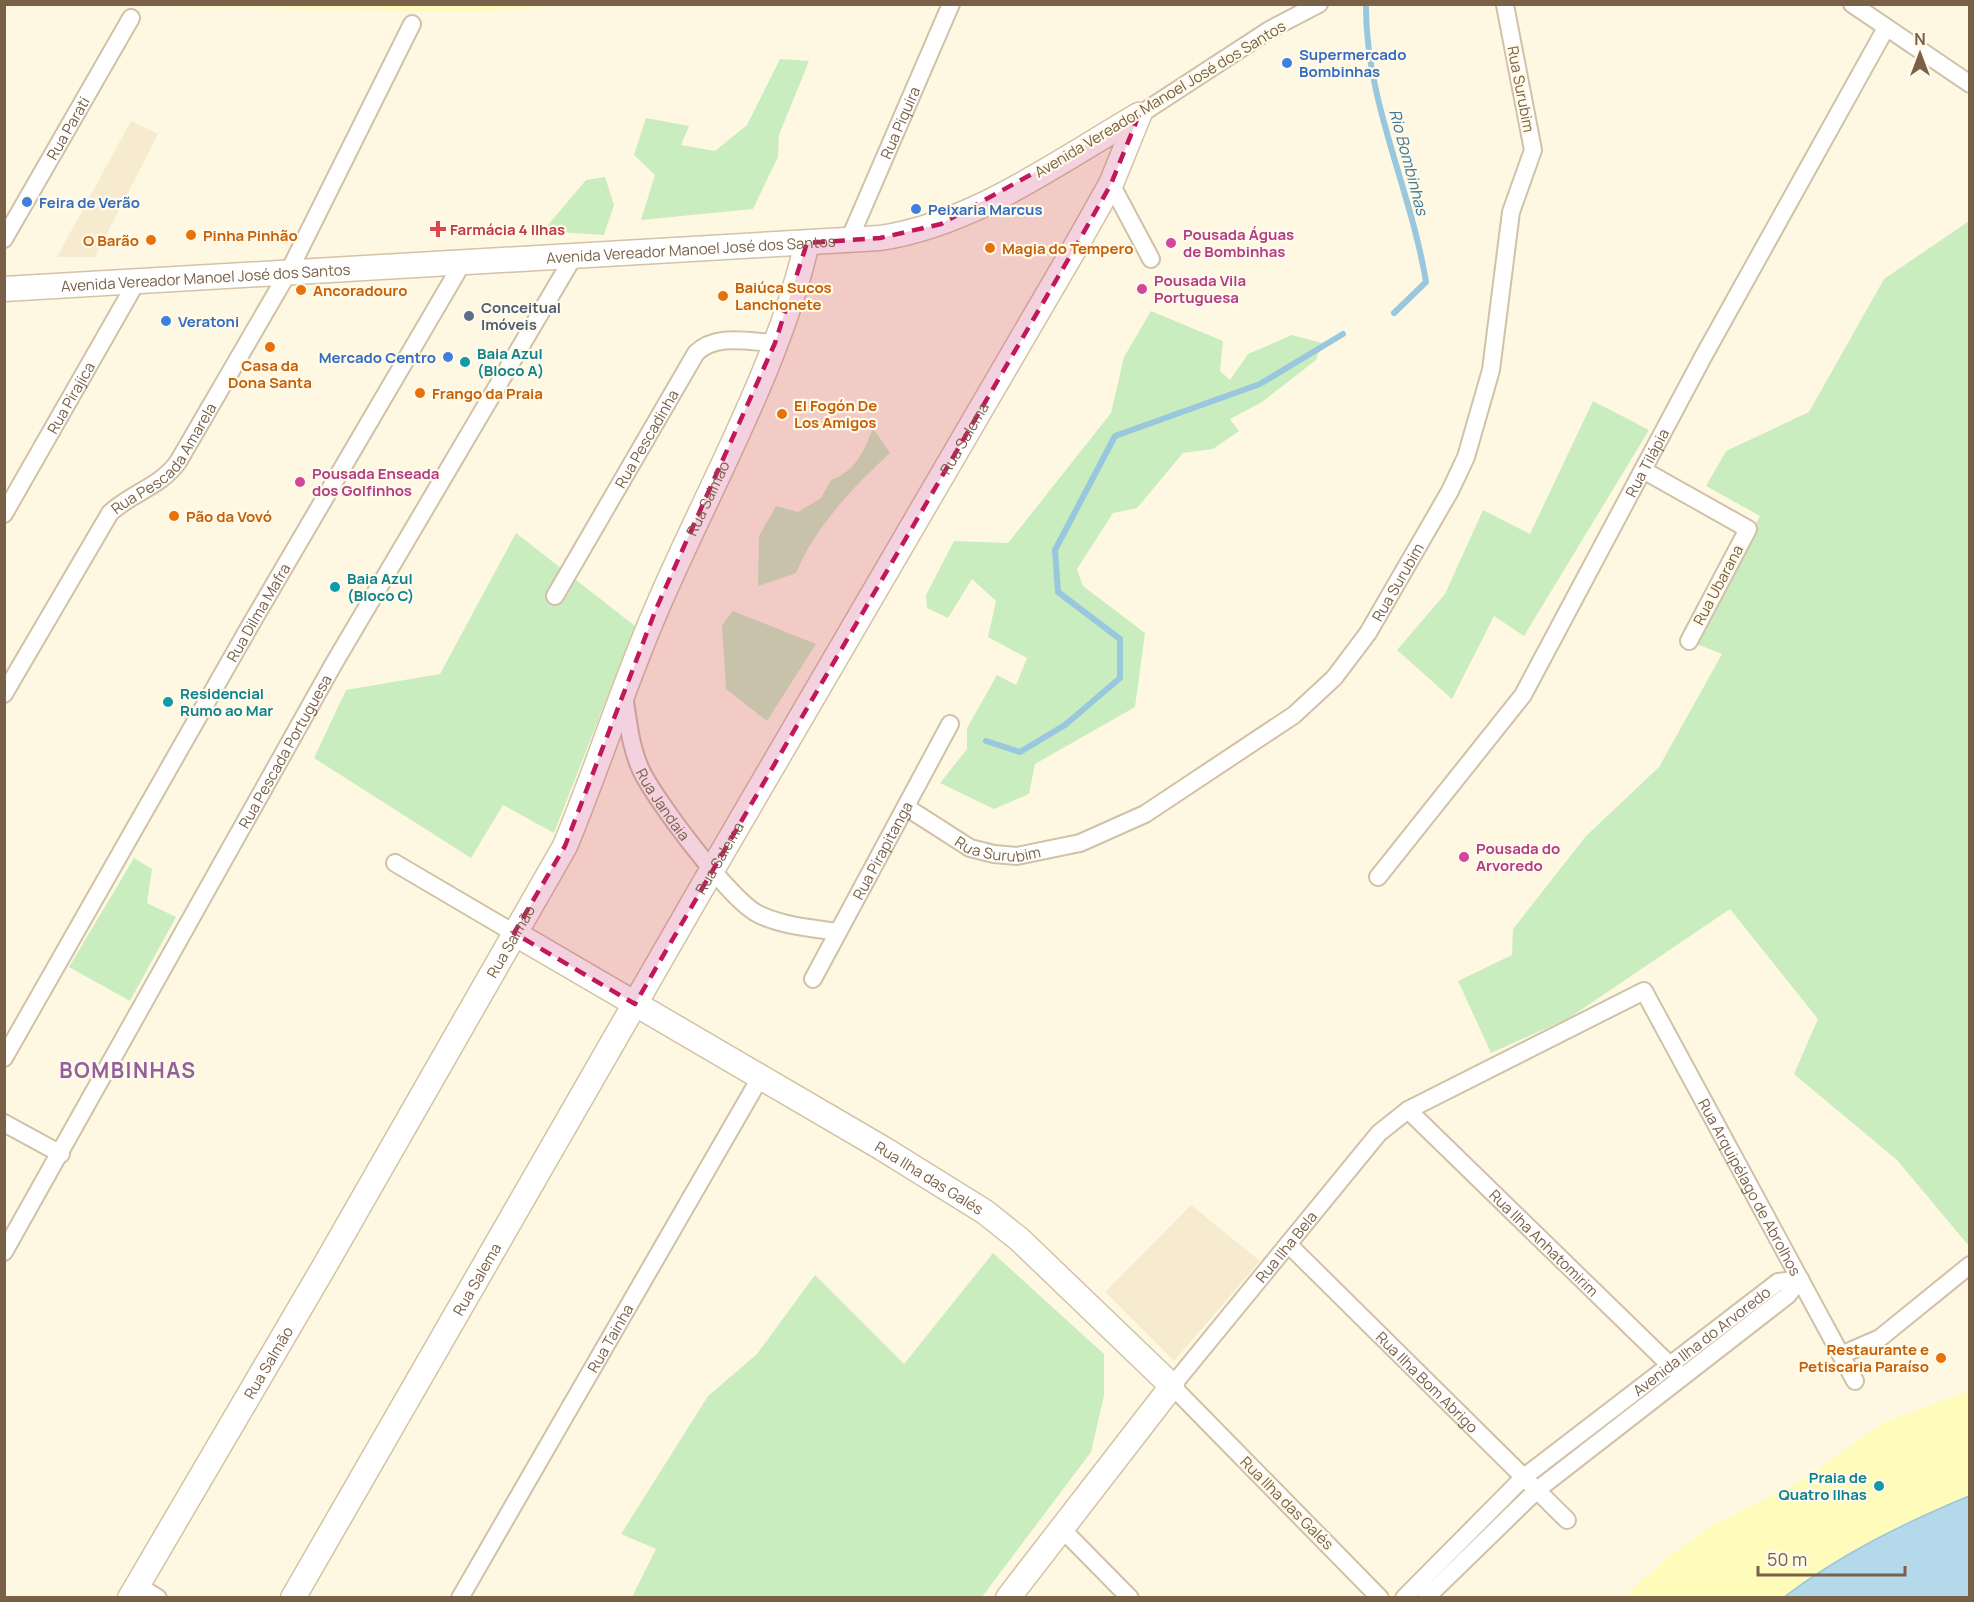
<svg xmlns="http://www.w3.org/2000/svg" width="1974" height="1602" font-family="Manrope,sans-serif">
  <style>
    .residential { fill: #f7ebcf }
    .green { fill: #caedbf }
    .sand { fill: #fffbbb }
    .water { fill: #b4d9ea; stroke: #99c7dd; stroke-width: 1.5 }
    .lines { fill: none; stroke-linecap: round; stroke-linejoin: round }
    .stream { stroke: #99c7dd; stroke-width: 6 }
    .street-casing { stroke: #d1c1a8; stroke-width: 20 }
    .secondary-casing { stroke: #d4c2a4; stroke-width: 27 }
    .street { stroke: #fff; stroke-width: 16 }
    .secondary { stroke: #fff; stroke-width: 24 }
    .marked { fill: #c2185b; fill-opacity: 0.2; stroke: #c2185b; stroke-width: 4.5; stroke-dasharray: 12 8; stroke-linejoin: round }
    .shop-dot { fill: #3f7fe0; stroke: #fffaea; stroke-width: 2 }
    .health-dot { fill: #e0444e; stroke: #fffaea; stroke-width: 2 }
    .food-dot { fill: #e8710a; stroke: #fffaea; stroke-width: 2 }
    .hotel-dot { fill: #d1479c; stroke: #fffaea; stroke-width: 2 }
    .service-dot { fill: #5c6f8a; stroke: #fffaea; stroke-width: 2 }
    .culture-dot { fill: #0f9aa8; stroke: #fffaea; stroke-width: 2 }
    .labels { text-anchor: middle; dominant-baseline: central; stroke-width: 4.5; stroke-linejoin: round; paint-order: stroke }
    .shop-label { font-size: 15px; font-weight: bold; fill: #366cbe; stroke: #fffaea; text-anchor: start }
    .street-label { font-size: 15px; fill: #796046; stroke: #fffaea }
    .health-label { font-size: 15px; font-weight: bold; fill: #be3a42; stroke: #fffaea; text-anchor: start }
    .hotel-label { font-size: 15px; font-weight: bold; fill: #b23c85; stroke: #fffaea; text-anchor: start }
    .food-label { font-size: 15px; font-weight: bold; fill: #c56008; stroke: #fffaea; text-anchor: start }
    .service-label { font-size: 15px; font-weight: bold; fill: #4e5e75; stroke: #fffaea; text-anchor: start }
    .culture-label { font-size: 15px; font-weight: bold; fill: #0d838f; stroke: #fffaea; text-anchor: start }
    .water-label { font-size: 16px; font-style: italic; fill: #407896; stroke: #fffaea }
    .district-label { font-size: 21px; font-weight: bold; letter-spacing: 1.5px; fill: #93609d; stroke: #fffaea }
  </style>
  <rect width="100%" height="100%" fill="#fef8e2"/>
  <!-- residential -->
  <g class="residential">
    <path d="M131 121 158 134 95 257H57Z"/>
    <path d="M1191 1205 1260 1261 1174 1361 1105 1292Z"/>
  </g>
  <!-- green -->
  <g class="green">
    <path d="M780 59 809 61 779 135 778 157 753 209 641 220 655 175 634 155 646 118 689 126 681 145 715 151 747 125Z"/>
    <path d="M605 177 614 205 604 235 543 231 586 180Z"/>
    <path d="M1969 221V1246L1897 1160 1794 1074 1818 1019 1730 909 1569 1018 1491 1053 1458 981 1512 955 1513 929 1586 836 1659 767 1722 654 1694 643 1760 516 1706 486 1726 451 1809 412 1884 279Z"/>
    <path d="M1151 311 1223 341 1220 371 1230 380 1248 354 1292 335 1322 343 1316 360 1262 402 1230 419 1239 431 1213 449 1183 453 1137 508 1113 513 1077 569 1083 586 1145 633 1135 707 1035 764 1029 794 994 809 940 783 967 749V728L997 675 1016 685 1027 658 988 637 996 601 972 579 948 618 927 608 926 595 954 541 1008 543 1111 413 1124 357Z"/>
    <path d="M1593 401 1649 430 1524 636 1494 616 1452 699 1397 650 1445 594 1483 510 1530 534Z"/>
    <path d="M873 428 890 453C854 486 815 527 796 573L758 586 759 536 776 506 798 512 821 498 831 480C856 471 864 451 873 428Z"/>
    <path d="M516 533 635 626 554 833 503 805 471 858 314 758 346 690 440 674Z"/>
    <path d="M733 611 816 644 767 721 726 689 722 625Z"/>
    <path d="M134 858 152 869 147 903 176 917 130 1001 69 967Z"/>
    <path d="M993 1253 1104 1354V1396L1091 1452 982 1597H632L656 1549 621 1534 708 1396 757 1354 815 1275 904 1364Z"/>
  </g>
  <!-- sand -->
  <g class="sand">
    <path d="M105 5H563L473 12Z"/>
    <path d="M1969 1391V1496L1905 1523 1817 1573 1784 1597 1623 1598 1670 1555 1713 1525 1806 1478 1882 1423Z"/>
  </g>
  <!-- water -->
  <path class="water" d="M1969 1496V1597H1784C1841 1554 1904 1523 1969 1496Z"/>
  <g class="lines">
    <!-- stream -->
    <g class="stream">
      <path d="M1366 4C1365 100 1411 189 1426 282L1394 313"/>
      <path d="M986 741 1020 752 1065 725 1120 678V639L1058 592 1055 550 1115 436 1260 384 1343 334"/>
    </g>
    <!-- street casing -->
    <g class="street-casing">
      <g id="street">
        <path d="M1852 4 1970 84"/>
        <path d="M1139 115 1271 29 1319 4"/>
        <path d="M1111 184 1151 259"/>
        <path id="s1" d="M4 239 131 18"/>
        <path id="s2" d="M849 240 951 4"/>
        <path d="M1643 470 1748 529 1689 641"/>
        <path id="s3" d="M4 514 137 281"/>
        <path id="s4" d="M555 596 696 353C716 333 749 342 775 343"/>
        <path id="s5" d="M4 694 110 513C131 493 160 487 178 462L289 271 412 24"/>
        <path id="s6" d="M624 695C628 720 630 746 641 770 655 800 731 901 758 914 782 926 812 928 838 932"/>
        <path id="s7" d="M906 807 970 848 994 854 1017 856 1080 843 1145 814 1294 715 1334 678 1368 633 1450 491 1466 457 1491 370 1511 212 1533 150 1505 5"/>
        <path d="M395 863 514 933"/>
        <path id="s8" d="M1378 877 1523 695 1703 357 1886 28"/>
        <path id="s9" d="M813 979 950 724"/>
        <path id="s10" d="M4 1058 251 624 463 262"/>
        <path id="s11" d="M1408 1110 1676 1371"/>
        <path d="M4 1123 61 1154"/>
        <path id="s12" d="M1288 1244 1567 1520"/>
        <path id="s13" d="M4 1252 333 665 574 256"/>
        <path d="M1841 1355 1880 1338 1970 1265"/>
        <path d="M1062 1529 1130 1598"/>
        <path d="M137 1585 158 1598"/>
        <path id="s14" d="M460 1598 760 1078"/>
        <path id="s15" d="M1380 1598 1172 1386 1379 1133 1408 1110 1644 991 1855 1381"/>
        <path id="s16" d="M1404 1598 1524 1477 1778 1282 1800 1279"/>
        <path d="M1426 1598 1537 1490 1788 1295 1800 1279"/>
      </g>
    </g>
    <!-- secondary casing -->
    <g class="secondary-casing">
      <g id="secondary">
        <path id="s17" d="M4 289 880 238C974 224 1058 162 1139 115"/>
        <path id="s18" d="M514 933 882 1148 985 1212 1019 1239 1172 1386 1008 1598"/>
        <path id="s19" d="M130 1598 324 1267 565 846C598 767 623 686 657 608 707 491 778 368 807 243"/>
        <path id="s20" d="M293 1598 712 870 1076 246 1111 184 1139 115"/>
      </g>
    </g>
    <!-- street -->
    <use href="#street" class="street"/>
    <!-- secondary -->
    <use href="#secondary" class="secondary"/>
  </g>
  <!-- marked area -->
  <path class="marked" d="M1139 115 1111 184 1076 246 635 1004 514 933 565 846 656 609 775 343 807 243 880 238 941 224Z"/>
  <!-- markers -->
  <g class="shop-dot">
    <circle cx="1287" cy="63" r="6"/>
    <circle cx="27" cy="202" r="6"/>
    <circle cx="916" cy="209" r="6"/>
    <circle cx="166" cy="321" r="6"/>
    <circle cx="448" cy="357" r="6"/>
  </g>
  <path class="health-dot" d="M435 220h6v6h6v6h-6v6h-6v-6h-6v-6h6z"/>
  <g class="food-dot">
    <circle cx="191" cy="235" r="6"/>
    <circle cx="151" cy="240" r="6"/>
    <circle cx="990" cy="248" r="6"/>
    <circle cx="301" cy="290" r="6"/>
    <circle cx="723" cy="296" r="6"/>
    <circle cx="270" cy="347" r="6"/>
    <circle cx="420" cy="393" r="6"/>
    <circle cx="782" cy="414" r="6"/>
    <circle cx="174" cy="516" r="6"/>
    <circle cx="1941" cy="1358" r="6"/>
  </g>
  <g class="hotel-dot">
    <circle cx="1171" cy="243" r="6"/>
    <circle cx="1142" cy="289" r="6"/>
    <circle cx="300" cy="482" r="6"/>
    <circle cx="1464" cy="857" r="6"/>
  </g>
  <circle class="service-dot" cx="469" cy="316" r="6"/>
  <g class="culture-dot">
    <circle cx="465" cy="362" r="6"/>
    <circle cx="335" cy="587" r="6"/>
    <circle cx="168" cy="702" r="6"/>
    <circle cx="1879" cy="1486" r="6"/>
  </g>
  <g class="labels">
    <!-- shop labels -->
    <g class="shop-label">
      <text x="1299" y="54">Supermercado<tspan x="1299" dy="17">Bombinhas</tspan></text>
      <text x="39" y="202">Feira de Verão</text>
      <text x="928" y="209">Peixaria Marcus</text>
      <text x="178" y="321">Veratoni</text>
      <text x="436" y="357" text-anchor="end">Mercado Centro</text>
    </g>
    <!-- street labels -->
    <g class="street-label">
      <text transform="translate(1521 89) rotate(79)">Rua Surubim</text>
      <text transform="translate(1160 99) rotate(-31)">Avenida Vereador Manoel José dos Santos</text>
      <text stroke="none"><textPath href="#s2" startOffset="128">Rua Piquira</textPath></text>
      <text stroke="none"><textPath href="#s1" startOffset="128">Rua Parati</textPath></text>
      <text stroke="none"><textPath href="#s17" startOffset="688">Avenida Vereador Manoel José dos Santos</textPath></text>
      <text stroke="none"><textPath href="#s17" startOffset="202">Avenida Vereador Manoel José dos Santos</textPath></text>
      <text stroke="none"><textPath href="#s3" startOffset="134">Rua Pirajica</textPath></text>
      <text stroke="none"><textPath href="#s20" startOffset="1340">Rua Salema</textPath></text>
      <text stroke="none"><textPath href="#s4" startOffset="182">Rua Pescadinha</textPath></text>
      <text stroke="none"><textPath href="#s5" startOffset="288">Rua Pescada Amarela</textPath></text>
      <text stroke="none"><textPath href="#s8" startOffset="496">Rua Tilápia</textPath></text>
      <text stroke="none"><textPath href="#s19" startOffset="1245">Rua Salmão</textPath></text>
      <text stroke="none"><textPath href="#s7" startOffset="608">Rua Surubim</textPath></text>
      <text transform="translate(1718 585) rotate(-62)">Rua Ubarana</text>
      <text stroke="none"><textPath href="#s10" startOffset="513">Rua Dilma Mafra</textPath></text>
      <text stroke="none"><textPath href="#s13" startOffset="574">Rua Pescada Portuguesa</textPath></text>
      <text stroke="none"><textPath href="#s6" startOffset="118">Rua Jandaia</textPath></text>
      <text stroke="none"><textPath href="#s7" startOffset="104">Rua Surubim</textPath></text>
      <text stroke="none"><textPath href="#s9" startOffset="146">Rua Pirapitanga</textPath></text>
      <text stroke="none"><textPath href="#s20" startOffset="854">Rua Salema</textPath></text>
      <text stroke="none"><textPath href="#s19" startOffset="759">Rua Salmão</textPath></text>
      <text stroke="none"><textPath href="#s18" startOffset="482">Rua Ilha das Galés</textPath></text>
      <text stroke="none"><textPath href="#s15" startOffset="1148">Rua Arquipélago de Abrolhos</textPath></text>
      <text stroke="none"><textPath href="#s11" startOffset="190">Rua Ilha Anhatomirim</textPath></text>
      <text stroke="none"><textPath href="#s15" startOffset="477">Rua Ilha Bela</textPath></text>
      <text stroke="none"><textPath href="#s20" startOffset="368">Rua Salema</textPath></text>
      <text stroke="none"><textPath href="#s14" startOffset="300">Rua Tainha</textPath></text>
      <text stroke="none"><textPath href="#s16" startOffset="394">Avenida Ilha do Arvoredo</textPath></text>
      <text stroke="none"><textPath href="#s19" startOffset="273">Rua Salmão</textPath></text>
      <text stroke="none"><textPath href="#s12" startOffset="196">Rua Ilha Bom Abrigo</textPath></text>
      <text transform="translate(1287 1503) rotate(45)">Rua Ilha das Galés</text>
    </g>
    <!-- health labels -->
    <g class="health-label">
      <text x="450" y="229">Farmácia 4 Ilhas</text>
    </g>
    <!-- hotel labels -->
    <g class="hotel-label">
      <text x="1183" y="234">Pousada Águas<tspan x="1183" dy="17">de Bombinhas</tspan></text>
      <text x="1154" y="280">Pousada Vila<tspan x="1154" dy="17">Portuguesa</tspan></text>
      <text x="312" y="473">Pousada Enseada<tspan x="312" dy="17">dos Golfinhos</tspan></text>
      <text x="1476" y="848">Pousada do<tspan x="1476" dy="17">Arvoredo</tspan></text>
    </g>
    <!-- food labels -->
    <g class="food-label">
      <text x="203" y="235">Pinha Pinhão</text>
      <text x="139" y="240" text-anchor="end">O Barão</text>
      <text x="1002" y="248">Magia do Tempero</text>
      <text x="735" y="287">Baiúca Sucos<tspan x="735" dy="17">Lanchonete</tspan></text>
      <text x="313" y="290">Ancoradouro</text>
      <text x="270" y="365" text-anchor="middle">Casa da<tspan x="270" dy="17">Dona Santa</tspan></text>
      <text x="432" y="393">Frango da Praia</text>
      <text x="794" y="405">El Fogón De<tspan x="794" dy="17">Los Amigos</tspan></text>
      <text x="186" y="516">Pão da Vovó</text>
      <text x="1929" y="1349" text-anchor="end">Restaurante e<tspan x="1929" dy="17">Petiscaria Paraíso</tspan></text>
    </g>
    <!-- service labels -->
    <g class="service-label">
      <text x="481" y="307">Conceitual<tspan x="481" dy="17">Imóveis</tspan></text>
    </g>
    <!-- culture labels -->
    <g class="culture-label">
      <text x="477" y="353">Baia Azul<tspan x="477" dy="17">(Bloco A)</tspan></text>
      <text x="347" y="578">Baia Azul<tspan x="347" dy="17">(Bloco C)</tspan></text>
      <text x="180" y="693">Residencial<tspan x="180" dy="17">Rumo ao Mar</tspan></text>
      <text x="1867" y="1477" text-anchor="end">Praia de<tspan x="1867" dy="17">Quatro Ilhas</tspan></text>
    </g>
    <!-- water labels -->
    <g class="water-label">
      <text transform="translate(1409 162) rotate(75)">Rio Bombinhas</text>
    </g>
    <!-- district labels -->
    <g class="district-label">
      <text x="128" y="1070">BOMBINHAS</text>
    </g>
  </g>
  <!-- border -->
  <rect width="1974" height="1602" fill="none" stroke="#796046" stroke-width="12"/>
  <!-- north arrow -->
  <g transform="translate(1920 54)" stroke="#fffaea" stroke-width="4.5" paint-order="stroke">
  <path d="M0-4.5L10 22L0 15L-10 22Z" fill="#796046"/>
  <text y="-9" font-size="16" font-weight="bold" text-anchor="middle" fill="#796046">N</text>
  </g>
  <!-- scale -->
  <path d="M1758 1566v9h147v-9" fill="none" stroke="#796046" stroke-width="3"/>
  <text x="1767" y="1566" font-size="18" fill="#796046" stroke="#fffaea" stroke-width="4.5" paint-order="stroke">50 m</text>
</svg>
